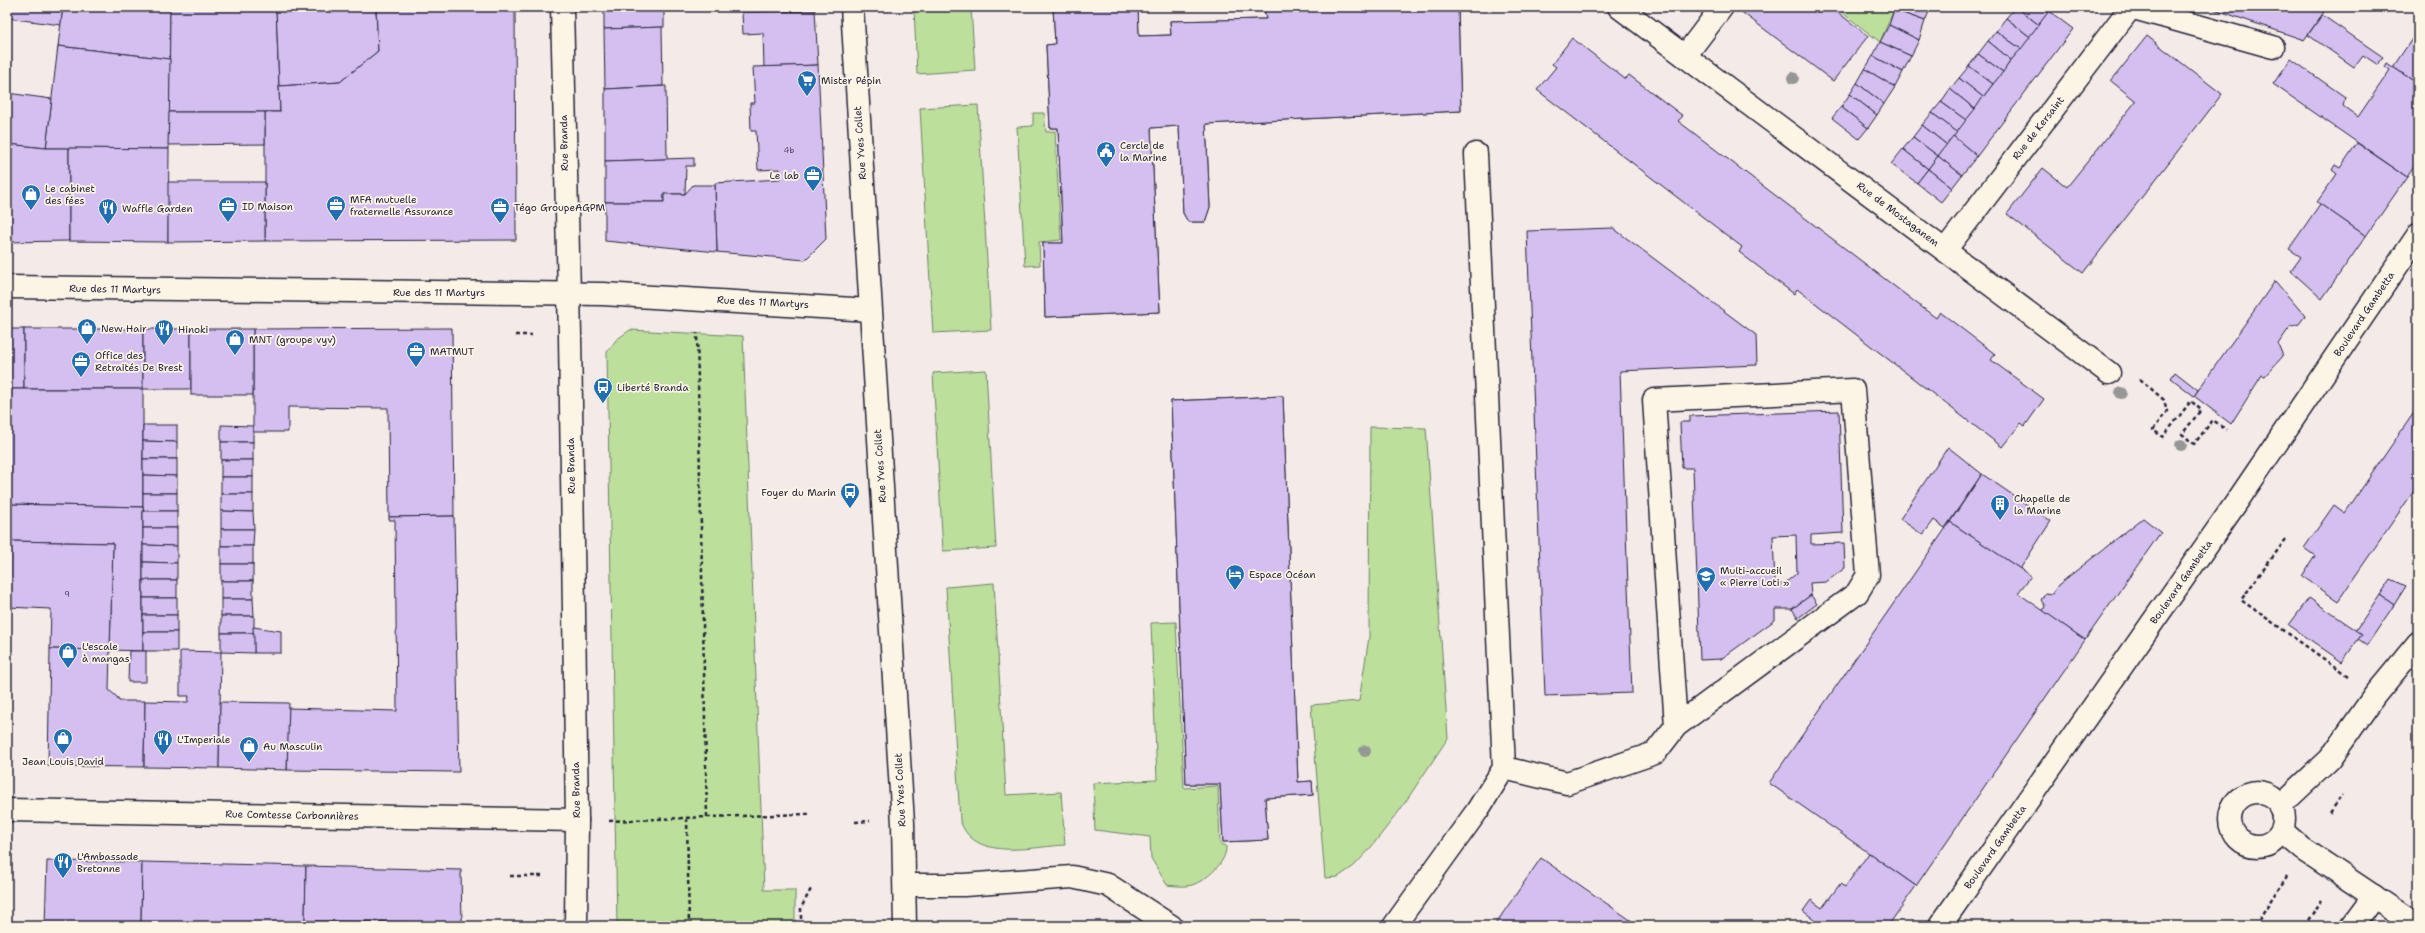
<svg xmlns="http://www.w3.org/2000/svg" width="2425" height="933" font-family="'Shantell Sans',sans-serif">
  <style>
    .green { fill: #bce09b; stroke: #6f816b }
    .building { fill: #d4bff0; stroke: #22223b; fill-rule: evenodd }
    .lines { fill: none; stroke-linecap: round; stroke-linejoin: round }
    .minor-casing { stroke: #22223b; stroke-width: 25 }
    .major-casing { stroke: #22223b; stroke-width: 25 }
    .path { stroke: #22223b; stroke-width: 2.5; stroke-dasharray: 4 3; stroke-linecap: butt }
    .minor { stroke: #fcf5e5; stroke-width: 22 }
    .major { stroke: #fcf5e5; stroke-width: 22 }
    .tree { fill: #959696 }
    .labels { text-anchor: middle; dominant-baseline: central; stroke-width: 3.5; stroke-linejoin: round; paint-order: stroke }
    .number-label { font-size: 8px; fill: #4e4968 }
    .poi-label { font-size: 10px; fill: #22223b; stroke: #fcf5e5; text-anchor: start }
    .street-label { font-size: 10px; fill: #22223b; stroke: #fcf5e5 }
  </style>
  <rect width="100%" height="100%" fill="#f4eae7"/>
  <filter id="ink" filterUnits="userSpaceOnUse"><feTurbulence type="fractalNoise" baseFrequency=".025" numOctaves="2"/><feDisplacementMap in="SourceGraphic" scale="8" xChannelSelector="R" yChannelSelector="G"/><feConvolveMatrix kernelMatrix="1 2 1 2 8 2 1 2 1" color-interpolation-filters="sRGB"/></filter>
  <g filter="url(#ink)">
    <!-- green -->
    <g class="green">
      <path d="M914 7H971L975 70 917 74Z"/>
      <path d="M1835 7H1895L1880 42Z"/>
      <path d="M978 105 991 330 933 333 920 108Z"/>
      <path d="M1033 113H1044L1046 132 1055 131 1061 240 1039 242 1040 265 1025 266 1017 127 1033 126Z"/>
      <path d="M630 330 743 336 764 890H795V924L617 926 607 352 616 340Z"/>
      <path d="M986 370 996 548 943 551 933 373Z"/>
      <path d="M1370 427 1426 428 1448 738 1400 810 1368 851 1354 866 1338 877 1325 878 1311 705 1359 701 1369 637Z"/>
      <path d="M994 583 1006 795 1061 792 1065 845C1030 847 973 862 960 820L946 587Z"/>
      <path d="M1176 622 1184 788 1218 786 1220 844 1226 846C1227 862 1207 880 1192 885 1184 887 1175 886 1167 885L1151 858 1150 837 1095 830 1093 783 1157 780 1151 623Z"/>
    </g>
    <!-- building -->
    <g class="building">
      <path d="M7 7H63L61 25 7 18Z"/>
      <path d="M63 7H170V59L58 46Z"/>
      <path d="M170 7H276L280 112H169Z"/>
      <path d="M276 7H376L378 51 340 82 279 86Z"/>
      <path d="M376 7H515L516 240 265 241V112H280L279 86 340 82 378 51Z"/>
      <path d="M604 7H664V27L604 29Z"/>
      <path d="M755 7H815V11L755 12Z"/>
      <path d="M1053 7H1138L1139 36 1171 35 1170 21 1266 19 1264 7H1333V10L1458 7 1461 111 1206 124 1210 207 1205 222H1188L1183 213 1179 126 1151 128 1160 312 1045 317 1043 243H1063L1058 128H1050L1046 45 1055 44Z"/>
      <path d="M1053 7H1138L1139 36 1171 35 1170 21 1266 19 1264 7H1333V10L1458 7 1461 111 1206 124 1210 207 1205 222H1188L1183 213 1179 126 1151 128 1160 312 1045 317 1043 243H1063L1058 128H1050L1046 45 1055 44Z"/>
      <path d="M1735 7H1831L1868 36 1833 81Z"/>
      <path d="M1895 7H1931L1925 21 1894 10Z"/>
      <path d="M2016 7H2043L2049 11 2039 25Z"/>
      <path d="M2016 7 2039 25 2030 37 2006 18Z"/>
      <path d="M2208 7H2308L2324 12 2304 40Z"/>
      <path d="M1894 10 1925 21 1919 40 1889 25Z"/>
      <path d="M815 11 818 65 764 67 763 33 743 34 742 12Z"/>
      <path d="M2049 11 2073 29 1977 156 1953 136Z"/>
      <path d="M2322 15 2383 57 2378 65 2363 55 2354 67 2308 35Z"/>
      <path d="M2006 18 2030 37 2021 49 1996 31Z"/>
      <path d="M1889 25 1919 40 1911 56 1880 42Z"/>
      <path d="M662 27 663 86 605 89 604 29Z"/>
      <path d="M2418 30V84L2393 67Z"/>
      <path d="M1996 31 2021 49 2011 60 1988 41Z"/>
      <path d="M2147 36 2222 94 2083 273 2007 214 2043 168 2067 187 2112 131 2136 101 2111 81Z"/>
      <path d="M1572 38 1625 79 1629 75 1683 116 1678 121 1936 318 1940 312 1995 354 1991 360 2044 399 2025 426 2021 423 2002 447 1797 289 1794 294 1739 252 1742 247 1537 90 1556 67 1552 64Z"/>
      <path d="M1988 41 2011 60 2003 72 1978 54Z"/>
      <path d="M1880 42 1911 56 1903 72 1873 56Z"/>
      <path d="M58 46 170 59 169 149 46 148Z"/>
      <path d="M1978 54 2003 72 1993 84 1969 66Z"/>
      <path d="M1873 56 1903 72 1895 87 1865 69Z"/>
      <path d="M2291 59 2345 97 2343 106 2358 117 2390 70 2385 67 2387 63 2418 84V161L2407 177 2273 84Z"/>
      <path d="M818 65 826 239 805 260 717 252 715 183 780 179V169L758 170 756 131H751L750 103H755L753 67Z"/>
      <path d="M1969 66 1993 84 1983 97 1959 78Z"/>
      <path d="M1865 69 1895 87 1884 104 1857 83Z"/>
      <path d="M1959 78 1983 97 1975 109 1950 89Z"/>
      <path d="M1857 83 1884 104 1877 115 1850 94Z"/>
      <path d="M666 86 667 159 605 161V89Z"/>
      <path d="M1950 89 1975 109 1966 120 1941 102Z"/>
      <path d="M7 93 52 99 46 148 7 144Z"/>
      <path d="M1850 94 1877 115 1868 128 1841 107Z"/>
      <path d="M1941 102 1966 120 1957 132 1932 113Z"/>
      <path d="M1841 107 1868 128 1859 139 1832 118Z"/>
      <path d="M169 112H265V144L168 145Z"/>
      <path d="M1932 113 1957 132 1947 145 1922 125Z"/>
      <path d="M1922 125 1947 145 1938 156 1913 137Z"/>
      <path d="M1953 136 1977 156 1962 175 1938 156Z"/>
      <path d="M1913 137 1938 156 1928 169 1903 149Z"/>
      <path d="M2357 143 2407 177 2366 236 2317 202 2337 174 2332 170 2335 165 2340 168Z"/>
      <path d="M7 144 46 148H69V241L7 242Z"/>
      <path d="M69 148 169 149 168 242 69 241Z"/>
      <path d="M1903 149 1928 169 1917 183 1891 164Z"/>
      <path d="M1938 156 1962 175 1952 188 1928 169Z"/>
      <path d="M694 158V166H686L685 194H664V202H605V161Z"/>
      <path d="M1928 169 1952 188 1941 202 1917 183Z"/>
      <path d="M168 182H265V241L168 242Z"/>
      <path d="M693 185H715L717 252 605 241V202H664V194H685Z"/>
      <path d="M2320 204 2366 236 2322 299 2291 271 2301 257 2289 249Z"/>
      <path d="M1613 228 1756 335 1757 365 1620 371 1632 693 1545 696 1527 231Z"/>
      <path d="M2275 281 2305 316 2299 324 2290 327 2278 344 2283 356 2265 376 2262 375 2231 424 2194 396Z"/>
      <path d="M452 328 454 516 389 517 388 408 288 407V432H253V329Z"/>
      <rect x="7" y="329" width="17" height="60"/>
      <rect x="24" y="329" width="119" height="60"/>
      <rect x="143" y="329" width="48" height="60"/>
      <rect x="191" y="329" width="62" height="66"/>
      <path d="M2175 372 2198 390 2194 396 2171 378Z"/>
      <path d="M7 389H143V507L7 504Z"/>
      <path d="M1283 396 1298 782 1312 781 1313 795 1265 798 1268 840 1223 842 1220 784H1186L1171 401Z"/>
      <path d="M1283 396 1298 782 1312 781 1313 795 1265 798 1268 840 1223 842 1220 784H1186L1171 401Z"/>
      <path d="M1839 411 1843 533 1811 535V544L1844 543 1845 568 1826 582 1810 583 1811 595 1792 609H1775V620L1721 659 1700 660 1693 468H1682L1680 422H1690V416ZM1796 535 1797 573 1784 584H1775L1773 536Z"/>
      <path d="M2415 411 2418 414V485L2338 601 2302 576 2315 556 2304 548 2334 505 2345 513Z"/>
      <path d="M143 425H177V442L143 441Z"/>
      <path d="M221 425 253 426V442H221Z"/>
      <path d="M143 441 177 442V459H143Z"/>
      <rect x="221" y="442" width="32" height="18"/>
      <path d="M1948 447 1982 474 1945 528 1934 520 1923 535 1900 519Z"/>
      <path d="M143 459H177V476L143 475Z"/>
      <rect x="221" y="460" width="32" height="17"/>
      <path d="M1982 474 2051 521 2020 569 1950 522Z"/>
      <path d="M143 475 177 476V493H143Z"/>
      <rect x="221" y="477" width="32" height="17"/>
      <rect x="143" y="493" width="34" height="18"/>
      <path d="M221 494H253V512L221 511Z"/>
      <path d="M7 504 143 507V651L110 650 113 543 7 541Z"/>
      <rect x="143" y="511" width="34" height="17"/>
      <path d="M221 511 253 512 254 529H221Z"/>
      <path d="M454 516 459 772 287 770 288 708 397 711 395 520H389V517Z"/>
      <path d="M2143 518 2161 532 2085 640 2043 611 2045 606 2041 600 2045 593 2052 594 2058 585Z"/>
      <path d="M1950 522 2031 576 2018 593 2085 640 1916 886 1769 783Z"/>
      <path d="M143 528H177V546L143 545Z"/>
      <path d="M221 529H254L253 546H221Z"/>
      <path d="M7 541 113 543 110 650 50 649 51 609 7 607Z"/>
      <path d="M143 545 177 546V563L143 562Z"/>
      <rect x="221" y="546" width="32" height="18"/>
      <path d="M143 562 177 563V580H143Z"/>
      <rect x="221" y="564" width="32" height="17"/>
      <path d="M2391 579 2406 586 2394 605 2380 595Z"/>
      <rect x="143" y="580" width="34" height="18"/>
      <rect x="221" y="581" width="32" height="18"/>
      <path d="M1811 595 1817 604 1798 618 1792 609Z"/>
      <path d="M2380 595 2394 605 2367 645 2358 639 2362 634 2356 631Z"/>
      <rect x="143" y="598" width="34" height="17"/>
      <path d="M2309 598 2362 634 2342 662 2289 625Z"/>
      <path d="M221 599H253L254 616H221Z"/>
      <rect x="143" y="615" width="34" height="17"/>
      <rect x="221" y="616" width="33" height="17"/>
      <path d="M253 627 281 631V653H254Z"/>
      <rect x="143" y="632" width="34" height="19"/>
      <path d="M221 633H254V653L221 652Z"/>
      <path d="M50 649 110 650 109 690 117 697 119 701H145L144 767 48 766Z"/>
      <path d="M129 651H146V682H128Z"/>
      <path d="M180 651 221 652 219 768 144 767 145 701 188 702 189 696H180Z"/>
      <path d="M220 702 289 703 287 770 219 768Z"/>
      <path d="M1869 853 1916 886 1888 926H1809L1814 919 1803 911 1811 900 1822 908 1840 884 1845 887Z"/>
      <path d="M1541 858 1639 926H1494Z"/>
      <path d="M47 861 142 862 141 926H45Z"/>
      <path d="M142 862 306 866 305 926H141Z"/>
      <path d="M306 866 461 870 462 926H407V922L305 921Z"/>
    </g>
    <g class="lines">
      <!-- minor casing -->
      <g class="minor-casing">
        <g id="minor">
          <path d="M562 7 570 335 577 820 576 926"/>
          <path d="M1619 7 2109 373"/>
          <path d="M2130 7 2273 47"/>
          <path d="M1685 56 1722 7"/>
          <path d="M1946 249 2131 7"/>
          <path d="M7 287 603 294 870 310"/>
          <path d="M1504 768 1567 783 1655 753 1676 726 1857 593 1868 575 1853 390 1654 400 1676 726"/>
          <circle cx="2257" cy="819" r="27"/>
          <path d="M2281 805 2330 759 2375 695 2418 643"/>
          <path d="M7 810 577 820"/>
          <path d="M2282 831 2303 849 2418 926"/>
          <path d="M905 885H964L1072 877 1108 885 1171 926"/>
          <path d="M1394 926 1477 811 1504 768 1476 154"/>
          <path d="M1940 926 2236 503 2418 235"/>
          <path d="M2352 926 2374 896"/>
        </g>
      </g>
      <!-- major casing -->
      <g class="major-casing">
        <path id="major" d="M852 7 903 823 905 926"/>
      </g>
      <!-- path -->
      <g class="path">
        <path d="M515 335H532"/>
        <path d="M2140 379 2164 400 2167 411 2153 430 2163 437 2191 401 2201 410 2182 434 2194 444 2213 420 2227 430"/>
        <path d="M2286 539 2241 600 2348 676"/>
        <path d="M2330 813 2342 795"/>
        <path d="M707 817 809 814"/>
        <path d="M687 818 689 926"/>
        <path d="M609 821 707 817 697 333"/>
        <path d="M855 822 870 821"/>
        <path d="M510 876H545"/>
        <path d="M801 926V908L812 887"/>
        <path d="M2255 926 2287 876"/>
        <path d="M2304 926 2322 900"/>
      </g>
      <!-- minor -->
      <use href="#minor" class="minor"/>
      <!-- major -->
      <use href="#major" class="major"/>
    </g>
    <!-- trees -->
    <g class="tree">
      <circle cx="1793" cy="78" r="6"/>
      <circle cx="2121" cy="393" r="6"/>
      <circle cx="2181" cy="445" r="6"/>
      <circle cx="1365" cy="751" r="6"/>
    </g>
  </g>
  <!-- icons -->
  <defs>
    <g id="supermarket-pin" transform="scale(1)"><path d="M0 17L-7.5 6A9.5 9.5 0 1 1 7.5 6Z" fill="#1f6fb2" stroke="#fcf5e5"/><path d="M-6-5.5h2.5l.6 2H6L4.5 2H-2.5L-4.4-4H-6ZM-1.5 3.2a1.3 1.3 0 1 0 .1 0ZM3 3.2a1.3 1.3 0 1 0 .1 0Z" fill="#fff"/></g>
    <g id="civic-pin" transform="scale(1)"><path d="M0 17L-7.5 6A9.5 9.5 0 1 1 7.5 6Z" fill="#1f6fb2" stroke="#fcf5e5"/><path d="M-.6-6.5H3V-4.5H.6V-3L4-1V1h2V6H-6V1h2V-1L-.6-3ZM-1.2 2.5V6h2.4V2.5Z" fill="#fff"/></g>
    <g id="office-pin" transform="scale(1)"><path d="M0 17L-7.5 6A9.5 9.5 0 1 1 7.5 6Z" fill="#1f6fb2" stroke="#fcf5e5"/><path d="M-6-3h4V-5.5h4V-3h4V5H-6ZM-1-4.5V-3h2v-1.5ZM-6 0V1H6V0Z" fill="#fff"/></g>
    <g id="shop-pin" transform="scale(1)"><path d="M0 17L-7.5 6A9.5 9.5 0 1 1 7.5 6Z" fill="#1f6fb2" stroke="#fcf5e5"/><path d="M-5-2.5h2.3a2.7 3.5 0 0 1 5.4 0H5L5.5 6h-11ZM-1.5-2.5h3a1.5 2.3 0 0 0-3 0Z" fill="#fff"/></g>
    <g id="restaurant-pin" transform="scale(1)"><path d="M0 17L-7.5 6A9.5 9.5 0 1 1 7.5 6Z" fill="#1f6fb2" stroke="#fcf5e5"/><path d="M-5-6h1v4h1v-4h1v4h1v-4h1v5L-1.5 .5V6h-2V.5L-5-1ZM5-6V6H3V1.5H1.5Q1.5-4 5-6Z" fill="#fff"/></g>
    <g id="bus-pin" transform="scale(1)"><path d="M0 17L-7.5 6A9.5 9.5 0 1 1 7.5 6Z" fill="#1f6fb2" stroke="#fcf5e5"/><path d="M-5-6H5V4H4V6H2V4H-2V6H-4V4H-5ZM-3.5-4V0h7V-4ZM-3.5 1.2v1.5H-2V1.2ZM2 1.2v1.5H3.5V1.2Z" fill="#fff"/></g>
    <g id="building-pin" transform="scale(1)"><path d="M0 17L-7.5 6A9.5 9.5 0 1 1 7.5 6Z" fill="#1f6fb2" stroke="#fcf5e5"/><path d="M-4-6H4V6H1V3H-1V6H-4ZM-2.5-4.3h1.7v1.8h-1.7ZM.8-4.3h1.7v1.8H.8ZM-2.5-1h1.7V.8h-1.7ZM.8-1h1.7V.8H.8Z" fill="#fff"/></g>
    <g id="hotel-pin" transform="scale(1)"><path d="M0 17L-7.5 6A9.5 9.5 0 1 1 7.5 6Z" fill="#1f6fb2" stroke="#fcf5e5"/><path d="M-6-4.5h1.5V1H6V5H4.5V3h-9V5H-6ZM-4 0a1.8 1.8 0 1 1 3.6 0ZM.5 0V-2.5h3Q6-2.5 6 0Z" fill="#fff"/></g>
    <g id="school-pin" transform="scale(1)"><path d="M0 17L-7.5 6A9.5 9.5 0 1 1 7.5 6Z" fill="#1f6fb2" stroke="#fcf5e5"/><path d="M0-5L7-2L0 1L-7-2ZM-4 1L0 2.5L4 1V4Q0 6-4 4Z" fill="#fff"/></g>
  </defs>
  <g fill-rule="evenodd">
    <use href="#supermarket-pin" x="807" y="80"/>
    <use href="#civic-pin" x="1106" y="151"/>
    <use href="#office-pin" x="813" y="175"/>
    <use href="#shop-pin" x="31" y="194"/>
    <use href="#office-pin" x="336" y="205"/>
    <use href="#office-pin" x="228" y="206"/>
    <use href="#office-pin" x="500" y="207"/>
    <use href="#restaurant-pin" x="108" y="208"/>
    <use href="#shop-pin" x="87" y="328"/>
    <use href="#restaurant-pin" x="164" y="329"/>
    <use href="#shop-pin" x="235" y="339"/>
    <use href="#office-pin" x="416" y="351"/>
    <use href="#office-pin" x="81" y="361"/>
    <use href="#bus-pin" x="603" y="387"/>
    <use href="#bus-pin" x="850" y="492"/>
    <use href="#building-pin" x="2000" y="504"/>
    <use href="#hotel-pin" x="1235" y="574"/>
    <use href="#school-pin" x="1706" y="576"/>
    <use href="#shop-pin" x="68" y="652"/>
    <use href="#shop-pin" x="63" y="738"/>
    <use href="#restaurant-pin" x="163" y="739"/>
    <use href="#shop-pin" x="249" y="746"/>
    <use href="#restaurant-pin" x="63" y="862"/>
  </g>
  <g class="labels">
    <!-- number labels -->
    <g class="number-label">
      <text x="789" y="150">4b</text>
      <text x="67" y="594">9</text>
    </g>
    <!-- poi labels -->
    <g class="poi-label">
      <text x="821" y="80">Mister Pépin</text>
      <text x="1120" y="145">Cercle de<tspan x="1120" dy="12">la Marine</tspan></text>
      <text x="799" y="175" text-anchor="end">Le lab</text>
      <text x="45" y="188">Le cabinet<tspan x="45" dy="12">des fées</tspan></text>
      <text x="350" y="199">MFA mutuelle<tspan x="350" dy="12">fraternelle Assurance</tspan></text>
      <text x="242" y="206">ID Maison</text>
      <text x="514" y="207">Tégo GroupeAGPM</text>
      <text x="122" y="208">Waffle Garden</text>
      <text x="101" y="328">New Hair</text>
      <text x="178" y="329">Hinoki</text>
      <text x="249" y="339">MNT (groupe vyv)</text>
      <text x="430" y="351">MATMUT</text>
      <text x="95" y="355">Office des<tspan x="95" dy="12">Retraités De Brest</tspan></text>
      <text x="617" y="387">Liberté Branda</text>
      <text x="836" y="492" text-anchor="end">Foyer du Marin</text>
      <text x="2014" y="498">Chapelle de<tspan x="2014" dy="12">la Marine</tspan></text>
      <text x="1720" y="570">Multi-accueil<tspan x="1720" dy="12">« Pierre Loti »</tspan></text>
      <text x="1249" y="574">Espace Océan</text>
      <text x="82" y="646">L'escale<tspan x="82" dy="12">à mangas</tspan></text>
      <text x="177" y="739">L'Imperiale</text>
      <text x="263" y="746">Au Masculin</text>
      <text x="63" y="761" text-anchor="middle">Jean Louis David</text>
      <text x="77" y="856">L'Ambassade<tspan x="77" dy="12">Bretonne</tspan></text>
    </g>
    <!-- street labels -->
    <g class="street-label">
      <text transform="translate(2038 128) rotate(-52)">Rue de Kersaint</text>
      <text transform="translate(564 143) rotate(-91)">Rue Branda</text>
      <text transform="translate(860 143) rotate(-94)">Rue Yves Collet</text>
      <text transform="translate(1898 214) rotate(37)">Rue de Mostaganem</text>
      <text transform="translate(115 289) rotate(1)">Rue des 11 Martyrs</text>
      <text x="439" y="292">Rue des 11 Martyrs</text>
      <text transform="translate(763 302) rotate(3)">Rue des 11 Martyrs</text>
      <text transform="translate(2364 314) rotate(-56)">Boulevard Gambetta</text>
      <text transform="translate(571 466) rotate(-91)">Rue Branda</text>
      <text transform="translate(880 466) rotate(-94)">Rue Yves Collet</text>
      <text transform="translate(2181 582) rotate(-55)">Boulevard Gambetta</text>
      <text transform="translate(576 790) rotate(-91)">Rue Branda</text>
      <text transform="translate(900 790) rotate(-93)">Rue Yves Collet</text>
      <text transform="translate(292 815) rotate(1)">Rue Comtesse Carbonnières</text>
      <text transform="translate(1995 847) rotate(-55)">Boulevard Gambetta</text>
    </g>
  </g>
  <!-- margin -->
  <rect width="2425" height="933" fill="none" stroke="#fcf5e5" stroke-width="24"/>
  <rect x="12" y="12" width="2401" height="909" fill="none" stroke="#22223b" stroke-width="1.5" filter="url(#ink)"/>
</svg>
